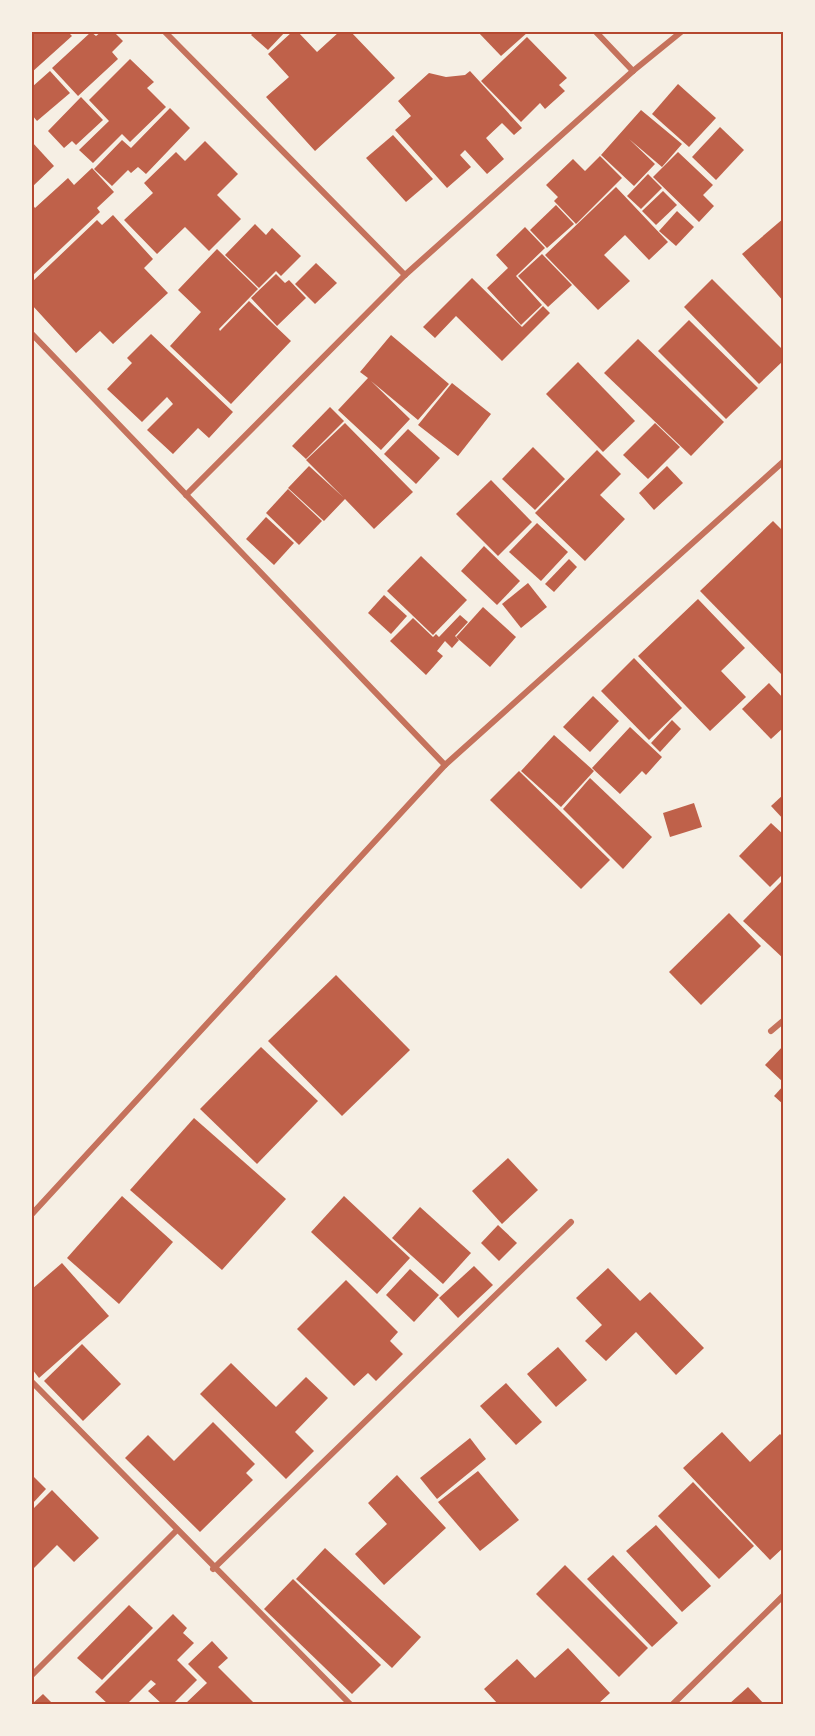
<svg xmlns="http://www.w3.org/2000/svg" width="815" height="1736" font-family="'Space Grotesk',sans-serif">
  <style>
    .building { fill: #bf614a }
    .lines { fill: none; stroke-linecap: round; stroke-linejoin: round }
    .minor { stroke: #c5725c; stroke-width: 6 }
    .neatline { fill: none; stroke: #b5482f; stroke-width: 2 }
  </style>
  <rect width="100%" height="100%" fill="#f6efe4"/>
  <!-- building -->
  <g class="building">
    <path d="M32 32H68L72 36 32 72Z"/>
    <path d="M91 32 96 36 101 32H114L123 41 112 52 118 59 78 96 52 68Z"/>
    <path d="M254 32H285L268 50 251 35Z"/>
    <path d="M292 32H298L317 52 339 32H351L395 78 315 151 266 97 289 77 268 54Z"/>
    <path d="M478 32H528L501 56Z"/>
    <path d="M527 37 567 78 559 85 565 91 545 109 540 103 521 122 481 81Z"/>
    <path d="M130 59 154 82 147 88 166 107 130 142 122 134 93 163 79 150 109 121 89 100Z"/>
    <path d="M50 71 70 93 37 121 32 115V87Z"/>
    <path d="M470 71 522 128 514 135 502 123 486 138 504 159 487 174 465 150 460 155 471 167 447 188 395 130 411 116 398 101 429 73 446 77 465 75Z"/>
    <path d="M678 84 716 118 689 147 652 114Z"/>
    <path d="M81 97 103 120 76 145 72 141 64 148 48 131Z"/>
    <path d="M170 108 190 128 146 174 138 167 131 173 128 170 112 186 94 169 122 140 131 148Z"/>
    <path d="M641 110 682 144 662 167 629 139 655 164 634 186 601 155Z"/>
    <path d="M720 127 744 150 716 180 692 157Z"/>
    <path d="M393 135 433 179 406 202 366 158Z"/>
    <path d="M205 141 238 174 217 195 241 219 209 251 185 227 157 254 124 220 153 193 144 183 176 152 185 161Z"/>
    <path d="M32 142 54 166 32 187Z"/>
    <path d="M678 152 713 185 703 195 714 206 699 222 653 177Z"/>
    <path d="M600 156 622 178 576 224 554 201 558 197 546 185 573 159 585 171Z"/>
    <path d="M92 168 114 192 97 208 100 212 32 276V204L35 208 68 178 74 185Z"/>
    <path d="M648 174 662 188 641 209 627 196Z"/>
    <path d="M616 187 668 242 649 260 625 235 604 255 630 281 598 310 545 255Z"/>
    <path d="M663 191 677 205 656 225 642 211Z"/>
    <path d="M556 205 574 224 547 248 530 230Z"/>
    <path d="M677 211 694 227 676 246 659 231Z"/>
    <path d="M113 215 153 259 144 268 168 293 113 344 100 331 76 353 32 305V282L97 220 102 225Z"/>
    <path d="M784 218V302L742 254Z"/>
    <path d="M255 224 266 235 272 228 301 256 281 276 276 271 259 288 225 255Z"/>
    <path d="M525 227 545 248 516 276 542 305 521 325 487 288 508 268 496 255Z"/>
    <path d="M217 249 258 289 219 329 220 331 249 301 291 341 231 404 170 346 201 312 178 290Z"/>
    <path d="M542 254 572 285 548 307 518 276Z"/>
    <path d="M316 263 337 283 315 304 295 284Z"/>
    <path d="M276 274 285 283 289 280 306 298 277 326 251 298Z"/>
    <path d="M472 278 522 327 543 306 550 313 502 361 456 316 435 338 423 327Z"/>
    <path d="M712 279 784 351V360L759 384 684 307Z"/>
    <path d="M689 320 758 388 726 419 658 351Z"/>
    <path d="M151 334 233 412 209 438 198 428 173 454 147 430 173 404 167 397 142 422 107 389 132 363 127 358Z"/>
    <path d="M391 335 449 384 418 420 371 381 410 419 381 450 338 410 368 378 360 372Z"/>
    <path d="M638 339 724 422 691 456 604 373Z"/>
    <path d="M578 362 635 421 603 452 546 394Z"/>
    <path d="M452 383 491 414 458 456 418 425Z"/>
    <path d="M330 407 344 421 306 459 292 446Z"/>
    <path d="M345 423 413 492 374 529 345 499 324 521 288 488 309 466 343 497 306 460Z"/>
    <path d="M655 423 680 447 648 479 623 455Z"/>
    <path d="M408 429 440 458 416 484 384 454Z"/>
    <path d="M533 447 565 479 535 510 502 479Z"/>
    <path d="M597 450 621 474 600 495 625 519 585 561 535 513Z"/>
    <path d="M667 466 683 483 654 510 639 493Z"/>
    <path d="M491 480 532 522 498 556 456 514Z"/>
    <path d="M288 489 322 521 299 545 266 513Z"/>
    <path d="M266 517 294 543 274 565 246 539Z"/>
    <path d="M773 521 784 532V677L700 591Z"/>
    <path d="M537 523 568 552 541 581 509 552Z"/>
    <path d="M484 546 520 581 497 605 461 571Z"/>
    <path d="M421 556 467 600 433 635 387 591Z"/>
    <path d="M569 559 577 567 554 592 545 584Z"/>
    <path d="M528 583 547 607 521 628 502 604Z"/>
    <path d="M384 595 407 616 391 634 368 613Z"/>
    <path d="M698 599 745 648 721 671 746 697 710 731 638 656Z"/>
    <path d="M483 607 516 637 490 667 456 637Z"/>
    <path d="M460 615 468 622 455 636 459 640 452 648 445 641 437 651 443 656 426 675 390 641 413 618 433 637 436 634 439 637Z"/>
    <path d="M634 658 682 708 649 740 601 691Z"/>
    <path d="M769 683 784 699V727L771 739 742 709Z"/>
    <path d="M593 696 619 721 590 752 563 727Z"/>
    <path d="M672 720 681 729 660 752 651 743Z"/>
    <path d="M630 727 662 757 646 775 642 771 620 794 592 768Z"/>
    <path d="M554 735 594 771 561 807 521 771Z"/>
    <path d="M519 771 610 860 581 889 490 800Z"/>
    <path d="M590 778 652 837 623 869 563 809Z"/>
    <path d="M784 794V820L771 806Z"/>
    <path d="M694 803 702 827 670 837 663 813Z"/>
    <path d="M771 823 784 835V873L770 887 739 856Z"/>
    <path d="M784 879V959L743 921Z"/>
    <path d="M729 913 761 946 701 1005 669 972Z"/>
    <path d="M336 975 410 1050 342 1116 268 1041Z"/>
    <path d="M784 1045V1083L765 1065Z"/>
    <path d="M261 1047 318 1101 257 1164 200 1109Z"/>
    <path d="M784 1085V1105L774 1096Z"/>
    <path d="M194 1118 286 1199 222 1270 130 1190Z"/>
    <path d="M508 1158 538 1190 502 1224 472 1191Z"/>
    <path d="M122 1196 173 1242 119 1304 67 1258Z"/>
    <path d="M344 1196 410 1258 377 1294 311 1232Z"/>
    <path d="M420 1207 471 1253 443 1284 392 1238Z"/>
    <path d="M498 1225 517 1243 499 1261 481 1243Z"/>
    <path d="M62 1263 109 1316 39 1378 32 1369V1289Z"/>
    <path d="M474 1266 493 1285 458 1318 439 1298Z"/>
    <path d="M608 1268 640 1301 650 1292 704 1348 676 1375 636 1332 606 1361 585 1341 602 1325 576 1298Z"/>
    <path d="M410 1269 439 1295 414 1322 386 1295Z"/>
    <path d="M346 1280 398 1332 390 1341 403 1354 376 1381 368 1373 354 1386 297 1329Z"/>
    <path d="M82 1344 121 1384 83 1421 44 1381Z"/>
    <path d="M558 1347 587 1380 556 1407 527 1374Z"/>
    <path d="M231 1363 276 1407 306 1377 328 1398 295 1432 314 1451 286 1479 200 1394Z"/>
    <path d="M506 1383 542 1422 516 1445 480 1406Z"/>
    <path d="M213 1422 255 1464 246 1473 253 1480 200 1532 125 1458 148 1435 174 1461Z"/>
    <path d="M722 1432 750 1462 780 1434 784 1438V1547L770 1560 683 1468Z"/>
    <path d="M470 1438 486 1459 437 1499 420 1478Z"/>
    <path d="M478 1471 519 1520 480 1551 438 1502Z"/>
    <path d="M32 1475 46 1489 32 1504Z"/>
    <path d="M397 1475 446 1528 384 1585 355 1554 387 1524 368 1503Z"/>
    <path d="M693 1482 754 1546 719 1579 658 1516Z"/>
    <path d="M52 1490 99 1538 74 1562 57 1545 32 1570V1510Z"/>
    <path d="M656 1525 711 1586 682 1612 626 1551Z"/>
    <path d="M325 1548 421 1637 392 1668 296 1579Z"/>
    <path d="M613 1555 678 1623 652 1647 587 1579Z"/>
    <path d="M565 1565 648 1648 619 1677 536 1594Z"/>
    <path d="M293 1579 381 1665 352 1694 264 1609Z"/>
    <path d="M129 1605 153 1628 102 1680 77 1658Z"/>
    <path d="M173 1614 187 1628 183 1633 194 1643 177 1660 197 1680 173 1704H162L148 1691 156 1684 151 1680 127 1704H108L95 1692Z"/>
    <path d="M212 1641 228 1658 218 1667 255 1704H185L207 1683 188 1664Z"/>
    <path d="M568 1648 610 1693 598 1704H498L484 1689 517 1659 535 1678Z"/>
    <path d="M748 1687 764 1704H729Z"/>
    <path d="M43 1694 53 1704H32Z"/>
  </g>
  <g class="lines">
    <!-- minor -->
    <g class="minor">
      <path d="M165 32 405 275"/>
      <path d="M596 32 633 71"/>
      <path d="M32 334 445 765"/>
      <path d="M186 495 405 275 633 71 681 32"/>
      <path d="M771 1031 784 1020"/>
      <path d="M32 1214 445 765 784 461"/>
      <path d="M32 1382 350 1704"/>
      <path d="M213 1569 571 1222"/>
      <path d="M32 1675 176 1531"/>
      <path d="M673 1704 784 1595"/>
    </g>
  </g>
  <!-- border -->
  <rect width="815" height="1736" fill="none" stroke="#f6efe4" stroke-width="66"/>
  <rect x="33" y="33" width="749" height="1670" class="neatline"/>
</svg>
